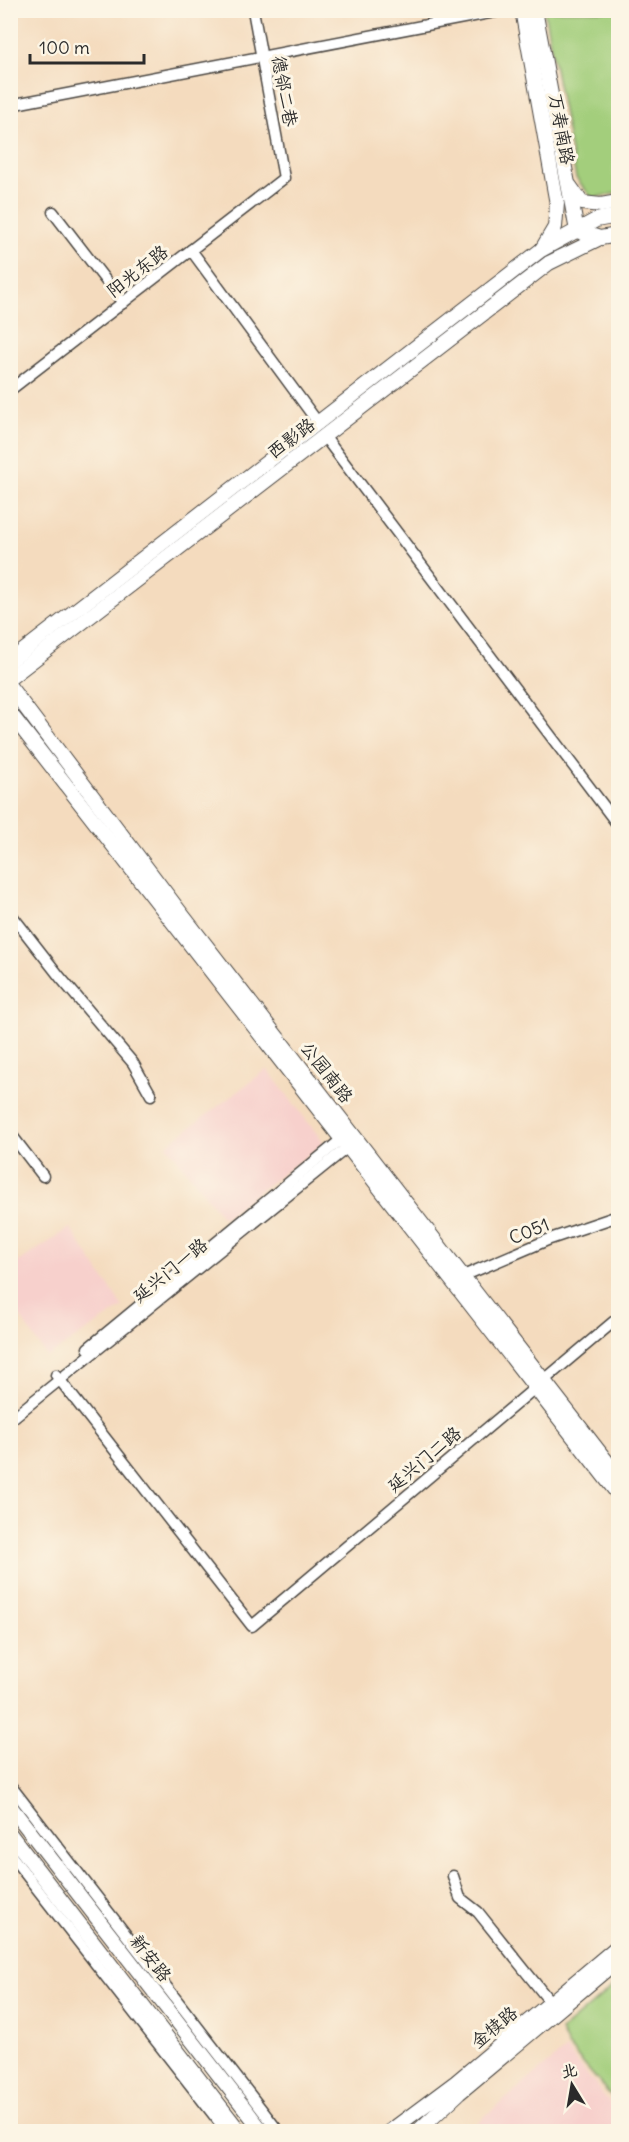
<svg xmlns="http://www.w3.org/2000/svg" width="629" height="2142" font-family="Delius,'LXGW WenKai TC',sans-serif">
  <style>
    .built { fill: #f7d0cc }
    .green { fill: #a3ce7b; stroke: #677c53; stroke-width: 1.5 }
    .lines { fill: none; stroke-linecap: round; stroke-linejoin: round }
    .minor-casing { stroke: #494541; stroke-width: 13 }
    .major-casing { stroke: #494541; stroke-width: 16 }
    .minor { stroke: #fff; stroke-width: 10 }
    .major { stroke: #fff; stroke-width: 14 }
    .labels { text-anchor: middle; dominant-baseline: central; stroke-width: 6; stroke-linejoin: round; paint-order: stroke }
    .street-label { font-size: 18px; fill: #2b2b2b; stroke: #fcf5e5 }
  </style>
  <rect width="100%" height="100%" fill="#fcf5e5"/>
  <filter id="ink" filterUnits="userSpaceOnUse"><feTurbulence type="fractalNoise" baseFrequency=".0167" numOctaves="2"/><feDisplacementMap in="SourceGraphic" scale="12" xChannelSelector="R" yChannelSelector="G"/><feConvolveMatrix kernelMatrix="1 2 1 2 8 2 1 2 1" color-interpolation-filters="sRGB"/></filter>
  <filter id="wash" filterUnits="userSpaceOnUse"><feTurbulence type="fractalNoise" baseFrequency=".008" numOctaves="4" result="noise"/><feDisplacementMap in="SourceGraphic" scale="24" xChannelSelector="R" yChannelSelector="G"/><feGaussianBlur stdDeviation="1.35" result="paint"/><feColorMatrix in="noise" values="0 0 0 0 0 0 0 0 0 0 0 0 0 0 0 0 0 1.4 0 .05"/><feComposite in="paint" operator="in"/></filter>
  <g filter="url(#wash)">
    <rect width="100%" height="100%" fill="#f4dbbe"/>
    <!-- built -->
    <g class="built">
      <path d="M267 1069 324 1143 223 1218 167 1145Z"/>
      <path d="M70 1228 123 1307 47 1357 11 1303V1267Z"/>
      <path d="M566 2049 618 2112V2131H467Z"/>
    </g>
    <!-- green -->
    <g class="green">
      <path d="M544 11H618V193L592 198 576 178Z"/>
      <path d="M618 1982V2104L568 2046 561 2031Z"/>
    </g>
  </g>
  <g filter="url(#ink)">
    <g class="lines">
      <!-- minor casing -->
      <g class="minor-casing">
        <g id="minor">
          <path d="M10 105 505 10"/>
          <path d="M53 212 123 303"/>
          <path d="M191 250 319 424"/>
          <path d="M10 390 284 178 253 10"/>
          <path d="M324 436 618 825"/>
          <path d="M10 913 60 977 133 1063 151 1095"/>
          <path d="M10 1133 43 1176"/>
          <path d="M456 1279 550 1239 618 1216"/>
          <path d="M88 1348 343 1138"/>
          <path d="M56 1375 252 1626 618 1318"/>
          <path d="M10 1420 349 1146"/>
          <path d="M10 1785 279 2132"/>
          <path d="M10 1854 227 2132"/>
          <path d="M453 1876 460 1898 478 1912 551 2003"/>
        </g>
      </g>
      <!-- major casing -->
      <g class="major-casing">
        <g id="major">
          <path d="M522 10 557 204 555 227 542 249"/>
          <path d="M535 10 577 231 600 238 618 235"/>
          <path d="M570 186 582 203 601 205 618 202"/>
          <path d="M10 661 541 250 596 220 618 216"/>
          <path d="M10 678 549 263 600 238"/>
          <path d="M10 687 180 912 618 1476"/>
          <path d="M10 713 618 1494"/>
          <path d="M10 1806 263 2132"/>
          <path d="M10 1834 240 2132"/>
          <path d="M389 2132 456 2082 618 1946"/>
          <path d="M417 2132 459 2093 618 1960"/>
        </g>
      </g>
      <!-- minor -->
      <use href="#minor" class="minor"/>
      <!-- major -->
      <use href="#major" class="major"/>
    </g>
  </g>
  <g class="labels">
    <!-- street labels -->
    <g class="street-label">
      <text transform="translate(285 91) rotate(80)">德邻二巷</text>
      <text transform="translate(562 129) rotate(80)">万寿南路</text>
      <text transform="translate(137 271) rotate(-38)">阳光东路</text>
      <text transform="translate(291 438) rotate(-37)">西影路</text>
      <text transform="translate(327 1072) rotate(52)">公园南路</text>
      <text transform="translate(529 1231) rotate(-22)">C051</text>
      <text transform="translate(170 1270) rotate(-39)">延兴门一路</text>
      <text transform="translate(424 1459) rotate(-40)">延兴门二路</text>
      <text transform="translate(151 1958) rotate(52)">新安路</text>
      <text transform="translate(494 2027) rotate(-40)">金犊路</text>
    </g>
  </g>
  <!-- margin -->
  <rect width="629" height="2142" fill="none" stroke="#fcf5e5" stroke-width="36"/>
  <!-- north arrow -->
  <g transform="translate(572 2085) rotate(349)" stroke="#fcf5e5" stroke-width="4.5" paint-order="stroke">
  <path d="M0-4.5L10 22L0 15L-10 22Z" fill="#2b2b2b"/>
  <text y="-9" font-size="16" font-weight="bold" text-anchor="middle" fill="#2b2b2b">北</text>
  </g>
  <!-- scale -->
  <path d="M30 54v9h114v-9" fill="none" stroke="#2b2b2b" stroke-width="3"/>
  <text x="39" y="54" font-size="18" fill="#2b2b2b" stroke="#fcf5e5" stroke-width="4.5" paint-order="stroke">100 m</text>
</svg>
